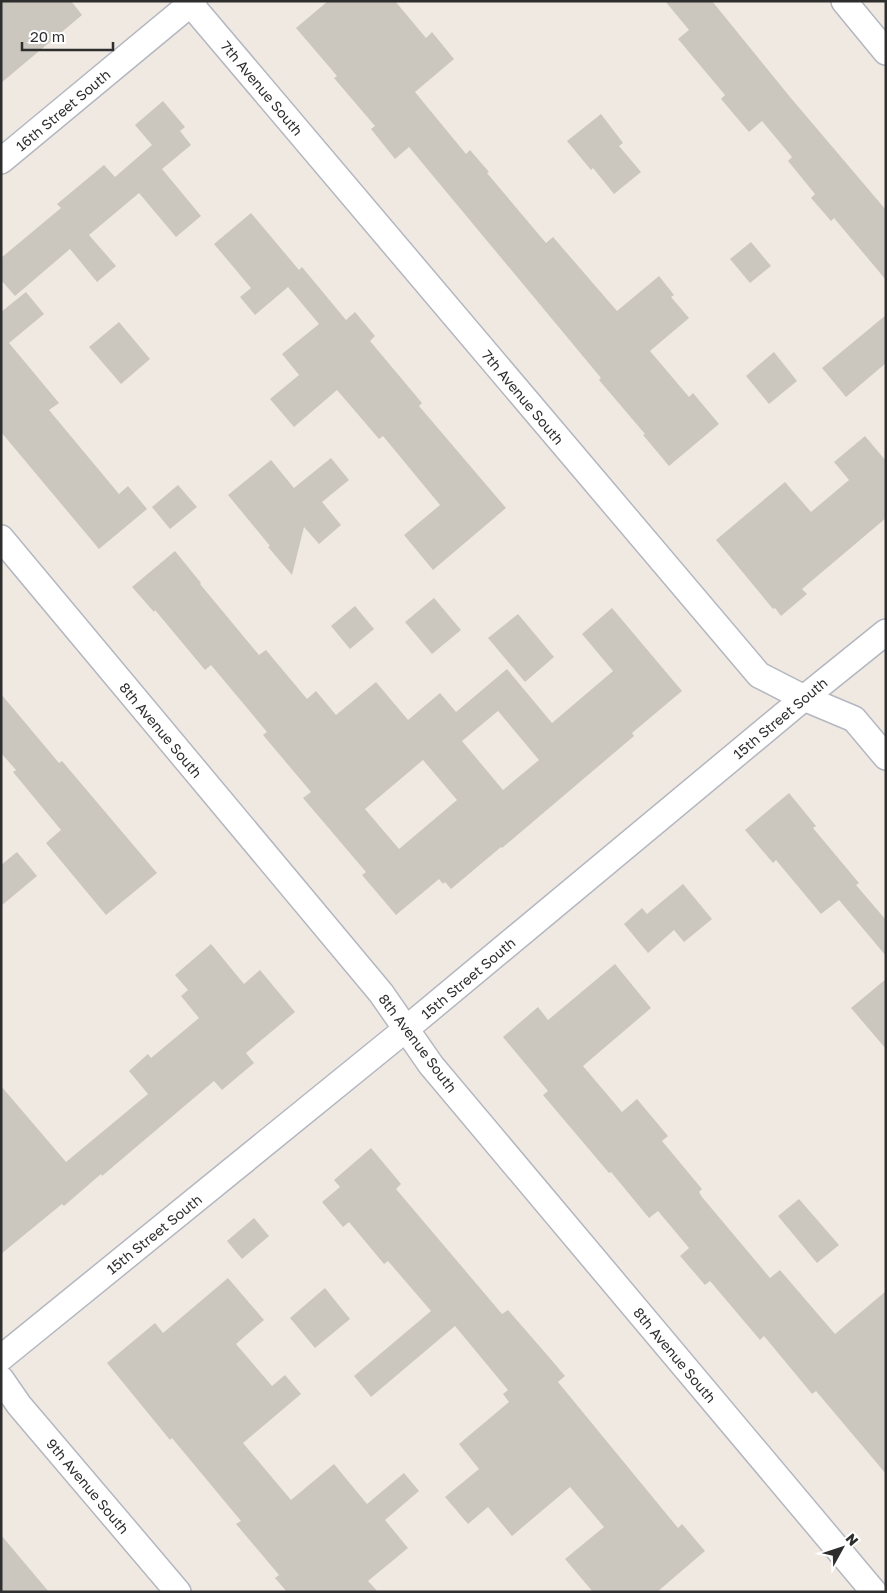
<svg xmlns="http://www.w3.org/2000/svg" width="887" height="1593" font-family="'Golos Text',sans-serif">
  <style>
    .building { fill: #cbc7bf; fill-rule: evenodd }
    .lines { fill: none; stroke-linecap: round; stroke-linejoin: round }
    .minor-casing { stroke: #b4b7c1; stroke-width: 28 }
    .minor { stroke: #fff; stroke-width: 25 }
    .labels { text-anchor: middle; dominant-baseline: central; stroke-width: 4.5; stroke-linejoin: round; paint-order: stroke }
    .street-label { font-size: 14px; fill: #2e2e2e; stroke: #fff }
  </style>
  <rect width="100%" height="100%" fill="#efe9e1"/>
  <!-- building -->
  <g class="building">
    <path d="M1 1H71L82 15 1 83Z"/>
    <path d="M328 1H395L426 38 432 32 454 59 415 92 466 154 470 150 489 172 487 173 546 243 553 237 617 311 659 276 674 295 671 297 689 318 650 351 689 397 693 393 719 424 669 466 643 435 645 434 599 380 601 378 409 147 395 159 371 129 375 126 334 78 337 76 296 28Z"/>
    <path d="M665 1H712L790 97 886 210V280L834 218 831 221 811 198 815 194 788 161 792 157 762 121 749 132 721 99 725 95 678 39 689 30Z"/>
    <path d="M163 101 185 127 180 131 191 145 162 169 201 216 176 237 139 193 89 235 116 266 97 282 70 249 15 296 1 280V258L61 208 57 204 104 165 115 177 152 145 135 125Z"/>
    <path d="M601 114 623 143 619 146 641 172 614 194 593 168 591 170 567 141Z"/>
    <path d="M251 213 299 270 302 267 346 320 355 312 375 336 370 341 422 403 419 406 506 508 433 570 404 535 440 505 383 436 379 439 337 390 294 427 270 399 299 375 282 354 319 324 288 287 255 315 240 297 251 288 214 244Z"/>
    <path d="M751 242 771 266 750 283 730 259Z"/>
    <path d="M26 292 44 314 9 343 59 403 49 410 119 494 128 486 147 509 99 549 1 432V312Z"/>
    <path d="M886 315V363L846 397 822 368Z"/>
    <path d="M119 322 150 359 121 384 89 347Z"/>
    <path d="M774 352 797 381 769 404 746 376Z"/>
    <path d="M865 436 886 461V518L802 589 807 594 781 616 775 608 773 609 716 540 785 482 811 512 849 480 834 462Z"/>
    <path d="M331 458 349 480 322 502 341 525 319 544 304 527 292 575 268 547 270 546 228 495 271 460 294 488Z"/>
    <path d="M178 485 197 507 170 529 152 507Z"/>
    <path d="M175 551 201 583 200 584 259 655 266 650 307 699 316 691 336 715 376 682 408 720 440 693 456 712 507 669 552 723 613 671 582 634 612 608 682 691 632 733 634 736 502 848 501 847 451 889 445 882 443 884 439 879 396 915 362 875 366 872 303 798 311 792 263 735 267 732 211 665 205 670 155 610 154 612 132 587ZM498 711 539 760 503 790 462 741ZM423 760 457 800 399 849 365 809Z"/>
    <path d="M434 598 461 630 432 654 405 622Z"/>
    <path d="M355 606 374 629 350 649 331 626Z"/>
    <path d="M518 614 554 657 525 682 488 638Z"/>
    <path d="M1 694 59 763 62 761 157 873 106 915 46 843 61 830 13 772 16 770 1 753Z"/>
    <path d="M789 793 816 826 813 828 859 883 856 885 886 920V956L839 900 821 914 776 860 773 863 745 830Z"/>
    <path d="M17 852 37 876 1 906V865Z"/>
    <path d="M683 884 712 919 684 942 674 930 648 953 624 924 642 908 647 914Z"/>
    <path d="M211 944 244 984 260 970 295 1012 246 1053 254 1063 222 1090 214 1081 102 1176 101 1174 64 1206 62 1204 1 1254V1086L66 1162 148 1094 129 1071 148 1054 151 1058 199 1018 181 996 188 990 175 975Z"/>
    <path d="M615 964 651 1008 583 1066 622 1112 637 1099 668 1136 662 1141 702 1189 699 1192 702 1197 770 1278 780 1270 835 1334 886 1291V1474L816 1391 812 1394 764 1336 760 1340 710 1281 705 1285 680 1256 689 1248 658 1211 649 1218 611 1172 609 1173 543 1095 548 1091 503 1037 538 1007 548 1020Z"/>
    <path d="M886 979V1049L851 1008Z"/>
    <path d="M371 1148 401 1184 396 1189 502 1314 508 1310 548 1356 565 1376 558 1382 678 1528 682 1524 705 1551 657 1592H593L565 1559 604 1527 570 1487 512 1536 488 1507 468 1524 445 1497 479 1469 459 1444 509 1402 503 1394 508 1390 455 1326 371 1397 354 1376 431 1311 388 1261 384 1264 349 1222 343 1227 322 1202 340 1187 334 1180Z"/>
    <path d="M799 1199 839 1245 817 1263 778 1216Z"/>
    <path d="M254 1218 269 1236 242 1259 227 1241Z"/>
    <path d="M228 1278 264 1320 236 1344 272 1386 285 1375 301 1394 243 1443 291 1500 334 1464 367 1504 404 1473 419 1491 385 1520 408 1548 368 1581 378 1592H287L275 1578 279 1575 236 1524 241 1521 172 1438 170 1440 107 1363 155 1323 163 1333Z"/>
    <path d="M325 1288 350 1319 315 1348 290 1318Z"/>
    <path d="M1 1535 49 1592H1Z"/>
  </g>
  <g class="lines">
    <!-- minor casing -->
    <g class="minor-casing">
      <g id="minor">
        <path d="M188 1 759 675 804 698 854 719 886 757"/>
        <path d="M844 1 886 52"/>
        <path d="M1 161 194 1"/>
        <path d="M1 538 381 993 431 1065 874 1592"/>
        <path d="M1 1358 406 1029 804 698 886 632"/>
        <path d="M1 1379 19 1405 178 1592"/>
      </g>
    </g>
    <!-- minor -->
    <use href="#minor" class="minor"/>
  </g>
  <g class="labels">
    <!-- street labels -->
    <g class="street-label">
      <text transform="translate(262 88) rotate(50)">7th Avenue South</text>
      <text transform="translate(63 110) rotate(-40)">16th Street South</text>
      <text transform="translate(523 397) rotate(50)">7th Avenue South</text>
      <text transform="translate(780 718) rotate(-40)">15th Street South</text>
      <text transform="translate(161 730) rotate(50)">8th Avenue South</text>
      <text transform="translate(468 978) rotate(-40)">15th Street South</text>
      <text transform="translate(418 1043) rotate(53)">8th Avenue South</text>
      <text transform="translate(154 1234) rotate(-39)">15th Street South</text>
      <text transform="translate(675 1355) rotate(50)">8th Avenue South</text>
      <text transform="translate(88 1486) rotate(50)">9th Avenue South</text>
    </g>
  </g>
  <!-- border -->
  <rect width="887" height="1593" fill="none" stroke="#2e2e2e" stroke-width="5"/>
  <!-- north arrow -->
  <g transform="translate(842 1548) rotate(50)" stroke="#ffffff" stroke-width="4" paint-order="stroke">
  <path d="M0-4L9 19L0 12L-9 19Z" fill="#2e2e2e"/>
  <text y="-8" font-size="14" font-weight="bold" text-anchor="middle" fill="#2e2e2e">N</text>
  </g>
  <!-- scale -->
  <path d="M22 42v8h91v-8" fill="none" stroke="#2e2e2e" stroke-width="2.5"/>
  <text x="30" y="42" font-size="15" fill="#2e2e2e" stroke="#ffffff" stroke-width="4" paint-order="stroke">20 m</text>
</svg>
